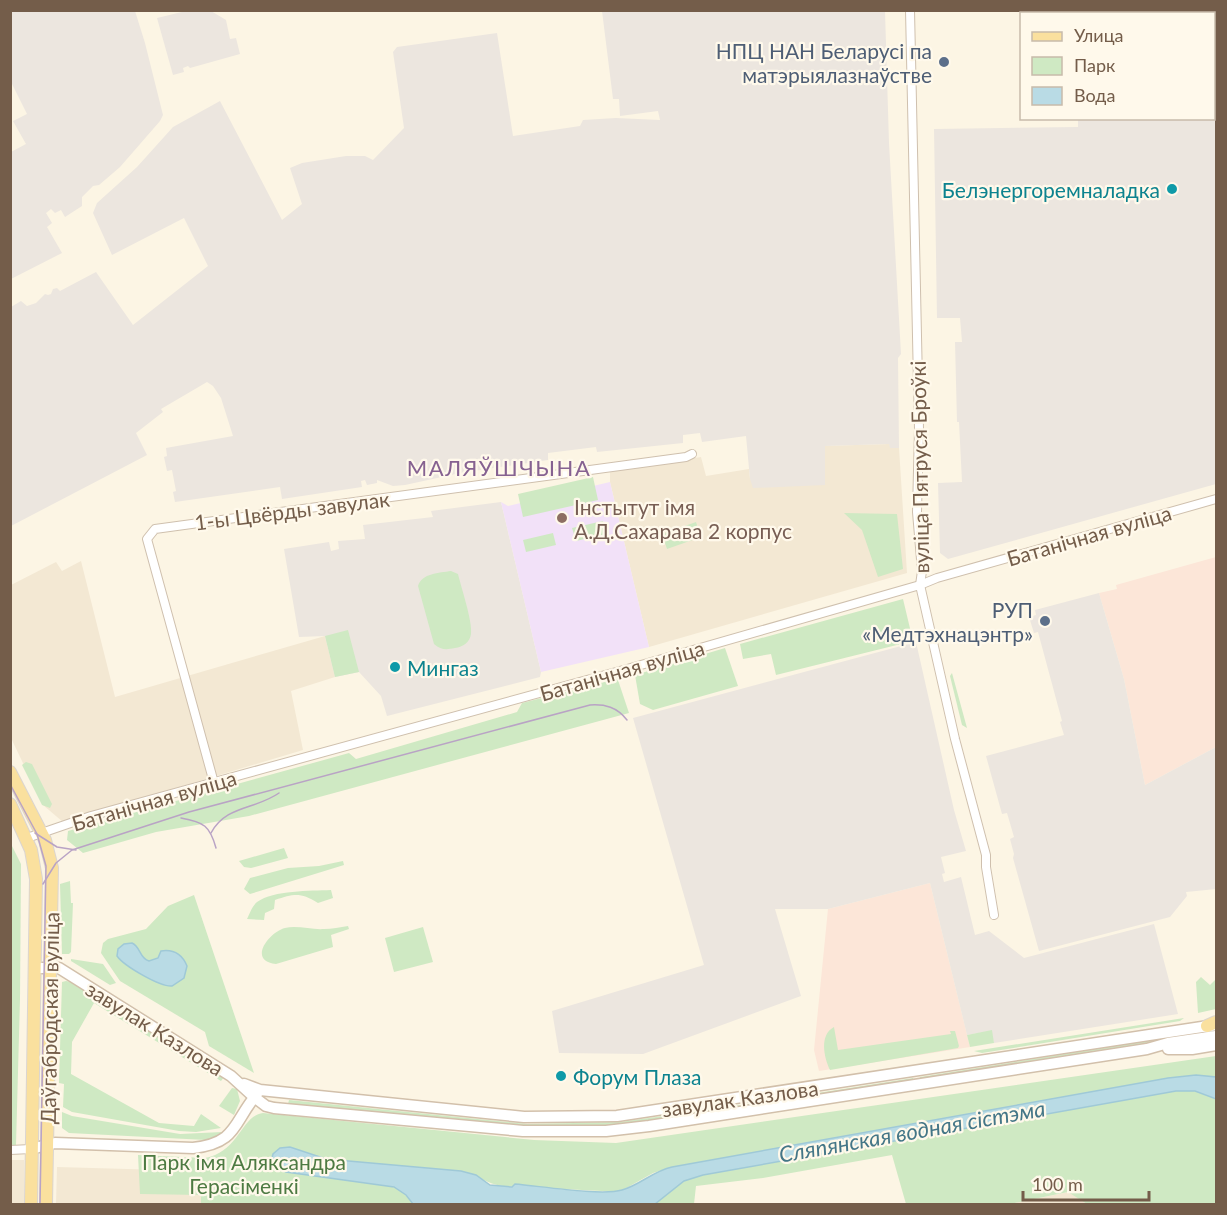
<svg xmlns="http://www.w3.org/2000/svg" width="1227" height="1215" font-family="Lato,sans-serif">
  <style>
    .residential { fill: #f3e8d3 }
    .commercial { fill: #fce6d8 }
    .industrial { fill: #ece6df }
    .education { fill: #f2e1f8 }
    .green { fill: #cfe9c3 }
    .water { fill: #b9dbe5; stroke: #9fc9d7; stroke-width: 1.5 }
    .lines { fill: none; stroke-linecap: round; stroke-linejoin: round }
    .minor-casing { stroke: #cfc0ae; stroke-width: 10 }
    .secondary-casing { stroke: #d2c0ab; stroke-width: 13 }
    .primary-casing { stroke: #dbd5d0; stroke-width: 14 }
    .minor { stroke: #fff; stroke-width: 8 }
    .secondary { stroke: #fff; stroke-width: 10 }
    .primary { stroke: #fae09e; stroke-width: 12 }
    .tram { stroke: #b9a3c5; stroke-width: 1.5 }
    .service-dot { fill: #5c6f8a; stroke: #fff9eb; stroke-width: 2 }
    .culture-dot { fill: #0f9aa8; stroke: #fff9eb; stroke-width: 2 }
    .education-dot { fill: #8d6e63; stroke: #fff9eb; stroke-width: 2 }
    .labels { text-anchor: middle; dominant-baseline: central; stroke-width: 4.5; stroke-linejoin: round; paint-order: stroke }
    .service-label { font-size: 21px; fill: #4e5e75; stroke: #fff9eb; text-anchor: end }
    .culture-label { font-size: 21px; fill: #0d838f; stroke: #fff9eb; text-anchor: start }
    .street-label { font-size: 21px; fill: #745d4a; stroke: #fff9eb }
    .education-label { font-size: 21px; fill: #785e54; stroke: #fff9eb; text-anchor: start }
    .park-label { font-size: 21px; fill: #4d7a42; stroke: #fff9eb }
    .neighbourhood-label { font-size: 22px; letter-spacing: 1.5px; fill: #866291; stroke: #fff9eb }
    .water-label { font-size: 22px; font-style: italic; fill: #447687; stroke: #fff9eb }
  </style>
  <rect width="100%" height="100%" fill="#fcf5e4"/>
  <!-- residential -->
  <g class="residential">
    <path d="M890 444V448H899L907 573 649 647 610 482V472L701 457 706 476 749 469 750 479 824 485V446Z"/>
    <path d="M81 561 115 697 325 636 335 677 291 691 303 750 63 822 43 805 11 738V585L56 562 62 571Z"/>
    <rect x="11" y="1160" width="13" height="44"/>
    <path d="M57 1167 163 1170 286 1204H56Z"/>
    <path d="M1069 1192 1087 1204H1010Z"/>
  </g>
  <!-- commercial -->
  <g class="commercial">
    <path d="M1216 557V747L1145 785 1124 679 1099 593 1117 589 1116 585Z"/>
    <path d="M930 883 970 1047 819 1071 814 1050 828 909Z"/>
  </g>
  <!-- industrial -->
  <g class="industrial">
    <path d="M11 10 135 11 145 43 163 115 160 121 120 167 99 185 93 186 82 197V206L65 217 61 210 55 213 51 209 46 213 52 223 47 227 62 253 11 279V152L26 144 13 121 27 114 11 82Z"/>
    <path d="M186 11H211L226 20 230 39 236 38 240 54 190 68 188 66 183 68 184 72 173 75 157 18Z"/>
    <path d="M602 11H885L889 143 901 354 898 358 899 448H890L889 444 825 446V485L753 488 750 479 746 436 702 442 700 433 683 435V443L597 452 596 447 548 453V460L460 473 405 485 393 486 377 480V483L367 485 365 480 361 481 362 487 282 499 280 487 175 502 173 492 176 491 172 470 167 471 164 457 167 456 166 448 233 436 221 398 213 386 207 382 161 409 163 412 136 433 147 455 11 526V307L21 301 27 306 36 303 45 294 48 295 51 294 53 289 57 288 60 291 96 272 133 325 208 266 184 218 112 255 93 213 97 203 137 167 173 127 220 101 282 220 302 204 290 168 302 163 346 156H365L373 160 404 128 393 52 397 47 497 33 513 136 580 126 583 120 616 118 660 120 658 111 620 116 619 99H613Z"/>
    <path d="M1214 43H1216V484L948 559 940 553 938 483 962 482 959 422H957L955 342H962L960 318H937L934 129 1078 127V118H1214Z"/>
    <path d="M501 502 541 672 540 677 387 716 381 696 359 672 335 677 325 636 299 637 284 549 329 542 331 551 339 549 338 541 365 539 363 525 433 517 431 511Z"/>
    <path d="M1099 593 1124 679 1145 785 1216 747V889L1186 892 1187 896 1170 917 1039 951 1013 858 1014 854 1010 839 1014 837 1007 813 1002 814 986 756 1064 735 1060 722 1062 721 1038 632 1034 633 1029 617 1036 615 1035 610Z"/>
    <path d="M916 642 954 810 966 851 941 857 945 873 942 874 944 882 961 877 975 935 989 931 1024 958 1154 924 1178 1014 994 1043 991 1031 967 1035 930 883 828 909H775L801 996 643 1054 559 1053 552 1011 704 965 633 718Z"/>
  </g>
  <!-- education -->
  <path class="education" d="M610 482 649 647 541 672 501 502 508 506Z"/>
  <!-- green -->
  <g class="green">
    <path d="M593 477 598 500 523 517 518 494Z"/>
    <path d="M844 513 897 514 903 569 878 577 862 530Z"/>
    <path d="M603 521 606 534 576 541 572 528Z"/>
    <path d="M696 522 701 537 667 549 662 534Z"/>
    <path d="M553 533 556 545 526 552 523 540Z"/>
    <path d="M451 571 458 574C461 587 473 622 471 634 470 642 463 647 455 648 446 650 441 650 434 644L418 586C422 573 439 573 451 571Z"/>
    <path d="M903 599 913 641 776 675 771 654 743 659 740 644Z"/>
    <path d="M348 630 359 672 335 677 325 636Z"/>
    <path d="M725 648 738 686 653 710 640 704 635 675Z"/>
    <path d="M952 673 967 728 962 725 950 676Z"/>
    <path d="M616 679 618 680 629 713 249 816 156 832 83 853 67 840 68 831 349 753 356 759 517 712 522 703Z"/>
    <path d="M26 762 32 764 52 804 50 808 42 805 22 765Z"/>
    <path d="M11 844 21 864 20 999 16 1145H10Z"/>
    <path d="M284 848 288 858 251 868 244 867 239 861Z"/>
    <path d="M343 861 344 865 250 894 244 889 250 878 288 868 319 866Z"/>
    <path d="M70 881 71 903H73L71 952 69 954H62L60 884Z"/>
    <path d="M331 890 333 898 318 903C300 892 294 894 275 900L274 909 265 913 264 920 247 919C250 913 252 906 257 902 274 890 310 891 331 890Z"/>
    <path d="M194 895 254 1073 209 1046 205 1032 120 981 101 953 103 943 108 939 146 929 168 906Z"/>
    <path d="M348 926 349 929 331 935 333 947 276 964C247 961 269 932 285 928 297 925 312 930 324 929 332 929 340 927 348 926Z"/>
    <path d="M423 927 433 962 394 972 385 938Z"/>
    <path d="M71 959 103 964 116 983 110 985 71 961Z"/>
    <path d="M1201 977 1210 985 1216 979V1009L1198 1013 1196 982Z"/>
    <path d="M66 981 72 982 224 1077 221 1081 94 1003 72 1042 71 1074 159 1123 194 1126 201 1114 221 1128 196 1132 179 1131 72 1112 63 1107 64 1084 59 1083 62 982Z"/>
    <path d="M1184 1018 1180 1021 982 1053 974 1051Z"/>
    <path d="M834 1027 838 1050 951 1034 950 1031H955L959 1046 958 1048 830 1070C824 1057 819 1035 834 1027Z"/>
    <path d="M992 1030 994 1043 970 1047 967 1035Z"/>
    <path d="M1216 1030V1033L920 1080V1077Z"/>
    <path d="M1216 1056V1077H1177L672 1167 653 1173 621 1191H602L503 1186C487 1184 478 1175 461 1171L326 1159 285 1147 280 1148 281 1170 387 1185 401 1190 413 1204H201V1195L140 1194 138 1155 205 1158C239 1152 241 1116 263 1113L534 1140 616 1143Z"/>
    <path d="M913 1078 914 1081 727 1110 728 1107Z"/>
    <path d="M232 1088 237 1089 240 1101 234 1115 219 1106Z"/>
    <path d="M1176 1091H1195L1216 1099V1204H1087L1068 1192 1010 1204H906L892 1155 763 1178 696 1186 694 1204H655L684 1181 703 1175Z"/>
    <path d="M289 1100 527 1124 620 1122 714 1109 715 1112 595 1127 524 1126 288 1104Z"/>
    <path d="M62 1112 72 1116 180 1134 222 1132 212 1139 206 1140 69 1133 62 1128Z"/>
  </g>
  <!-- water -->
  <g class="water">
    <path d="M132 943C141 947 139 958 149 961L158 958 161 951C174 949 182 954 187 966L184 978 172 986C160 987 124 966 117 956L118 949 124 944Z"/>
    <path d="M1196 1075 1216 1077V1099L1195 1091H1176L703 1175 684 1181 655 1204H413L406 1195 394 1187 286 1172 276 1167 272 1158 273 1154 280 1148 290 1147 326 1159 461 1171 476 1175 490 1185 512 1187 515 1184C540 1186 601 1196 622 1190 640 1185 653 1171 672 1167L1168 1078Z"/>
  </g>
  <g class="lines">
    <!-- minor casing -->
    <g class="minor-casing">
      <g id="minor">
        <path d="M910 10 919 429 917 512 922 571 920 585 955 739 986 855V867L994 915"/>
        <path d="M214 783 147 539 155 529 686 457 692 454"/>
        <path d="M27 838 91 816 627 669 920 585 937 578 1216 499"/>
        <path d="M10 1150 31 1149"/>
      </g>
    </g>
    <!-- secondary casing -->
    <g class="secondary-casing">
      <g id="secondary">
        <path d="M35 968H59L231 1076 254 1097 266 1106 274 1108 523 1131H606L649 1126 1147 1049 1168 1043 1216 1036"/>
        <path d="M1168 1049H1192L1216 1045"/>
        <path d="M244 1084 260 1090 524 1117 617 1116 1215 1025"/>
        <path d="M31 1149 55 1143 193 1148C238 1143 233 1122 257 1094"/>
      </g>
    </g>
    <!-- primary casing -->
    <g class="primary-casing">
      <g id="primary">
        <path d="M10 772 45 840 52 868 46 1204"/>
        <path d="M10 804 31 850 36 879 31 1204"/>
        <path d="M1207 1026 1216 1022"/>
      </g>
    </g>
    <!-- minor -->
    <use href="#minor" class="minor"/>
    <!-- secondary -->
    <use href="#secondary" class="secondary"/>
    <!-- primary -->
    <use href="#primary" class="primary"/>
    <!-- tram -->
    <g class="tram">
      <path d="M10 784 37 834 46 866 40 1204"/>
      <path d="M181 818C204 822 210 826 216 848"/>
      <path d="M35 833 57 847 76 850"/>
      <path d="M211 833C226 805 255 810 279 793"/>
      <path d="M43 884 56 863 72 850 189 812 590 705C605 704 617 707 627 720"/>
    </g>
  </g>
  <!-- markers -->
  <g class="service-dot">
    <circle cx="944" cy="62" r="6"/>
    <circle cx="1045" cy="621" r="6"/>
  </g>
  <g class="culture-dot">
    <circle cx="1172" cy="189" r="6"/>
    <circle cx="395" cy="667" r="6"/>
    <circle cx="561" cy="1076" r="6"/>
  </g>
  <circle class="education-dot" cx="562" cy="518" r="6"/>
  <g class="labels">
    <!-- service labels -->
    <g class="service-label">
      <text x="932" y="50">НПЦ НАН Беларусі па<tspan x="932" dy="24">матэрыялазнаўстве</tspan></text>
      <text x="1033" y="609">РУП<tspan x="1033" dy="24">«Медтэхнацэнтр»</tspan></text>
    </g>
    <!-- culture labels -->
    <g class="culture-label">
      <text x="1160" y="189" text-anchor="end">Белэнергоремналадка</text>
      <text x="407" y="667">Мингаз</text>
      <text x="573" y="1076">Форум Плаза</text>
    </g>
    <!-- street labels -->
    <g class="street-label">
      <text transform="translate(919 467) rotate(-91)">вуліца Пятруся Броўкі</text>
      <text transform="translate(292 510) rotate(-7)">1-ы Цвёрды завулак</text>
      <text transform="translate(1089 535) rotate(-16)">Батанічная вуліца</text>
      <text transform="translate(622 670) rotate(-16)">Батанічная вуліца</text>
      <text transform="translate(154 800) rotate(-16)">Батанічная вуліца</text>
      <text transform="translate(49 1018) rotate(-89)">Даўгабродская вуліца</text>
      <text transform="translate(155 1028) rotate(32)">завулак Казлова</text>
      <text transform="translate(740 1098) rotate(-8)">завулак Казлова</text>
    </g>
    <!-- education labels -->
    <g class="education-label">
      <text x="574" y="506">Інстытут імя<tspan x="574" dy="24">А.Д.Сахарава 2 корпус</tspan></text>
    </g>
    <!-- park labels -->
    <g class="park-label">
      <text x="244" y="1161">Парк імя Аляксандра<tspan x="244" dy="24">Герасіменкі</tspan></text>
    </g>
    <!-- neighbourhood labels -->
    <g class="neighbourhood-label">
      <text x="499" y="467">МАЛЯЎШЧЫНА</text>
    </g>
    <!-- water labels -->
    <g class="water-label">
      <text transform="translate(912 1131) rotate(-10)">Сляпянская водная сістэма</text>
    </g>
  </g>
  <!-- border -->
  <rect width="1227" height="1215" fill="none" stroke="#745d4a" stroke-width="24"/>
  <!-- legend -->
  <rect x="1020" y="12" width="195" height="108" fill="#fff9eb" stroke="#c7bbab" stroke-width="1.5"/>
  <rect x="1032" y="32" width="30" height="9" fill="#fae09e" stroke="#c7bbab" stroke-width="1.5"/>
  <text x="1074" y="42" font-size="18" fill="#745d4a">Улица</text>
  <rect x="1032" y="57" width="30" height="18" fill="#cfe9c3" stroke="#c7bbab" stroke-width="1.5"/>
  <text x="1074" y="72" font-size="18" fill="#745d4a">Парк</text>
  <rect x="1032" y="87" width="30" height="18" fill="#b9dbe5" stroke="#c7bbab" stroke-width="1.5"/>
  <text x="1074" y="102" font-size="18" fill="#745d4a">Вода</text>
  <!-- scale -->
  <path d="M1023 1191v9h126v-9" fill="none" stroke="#745d4a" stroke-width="3"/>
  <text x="1032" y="1191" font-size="18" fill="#745d4a" stroke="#fff9eb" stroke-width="4.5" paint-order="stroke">100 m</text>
</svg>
